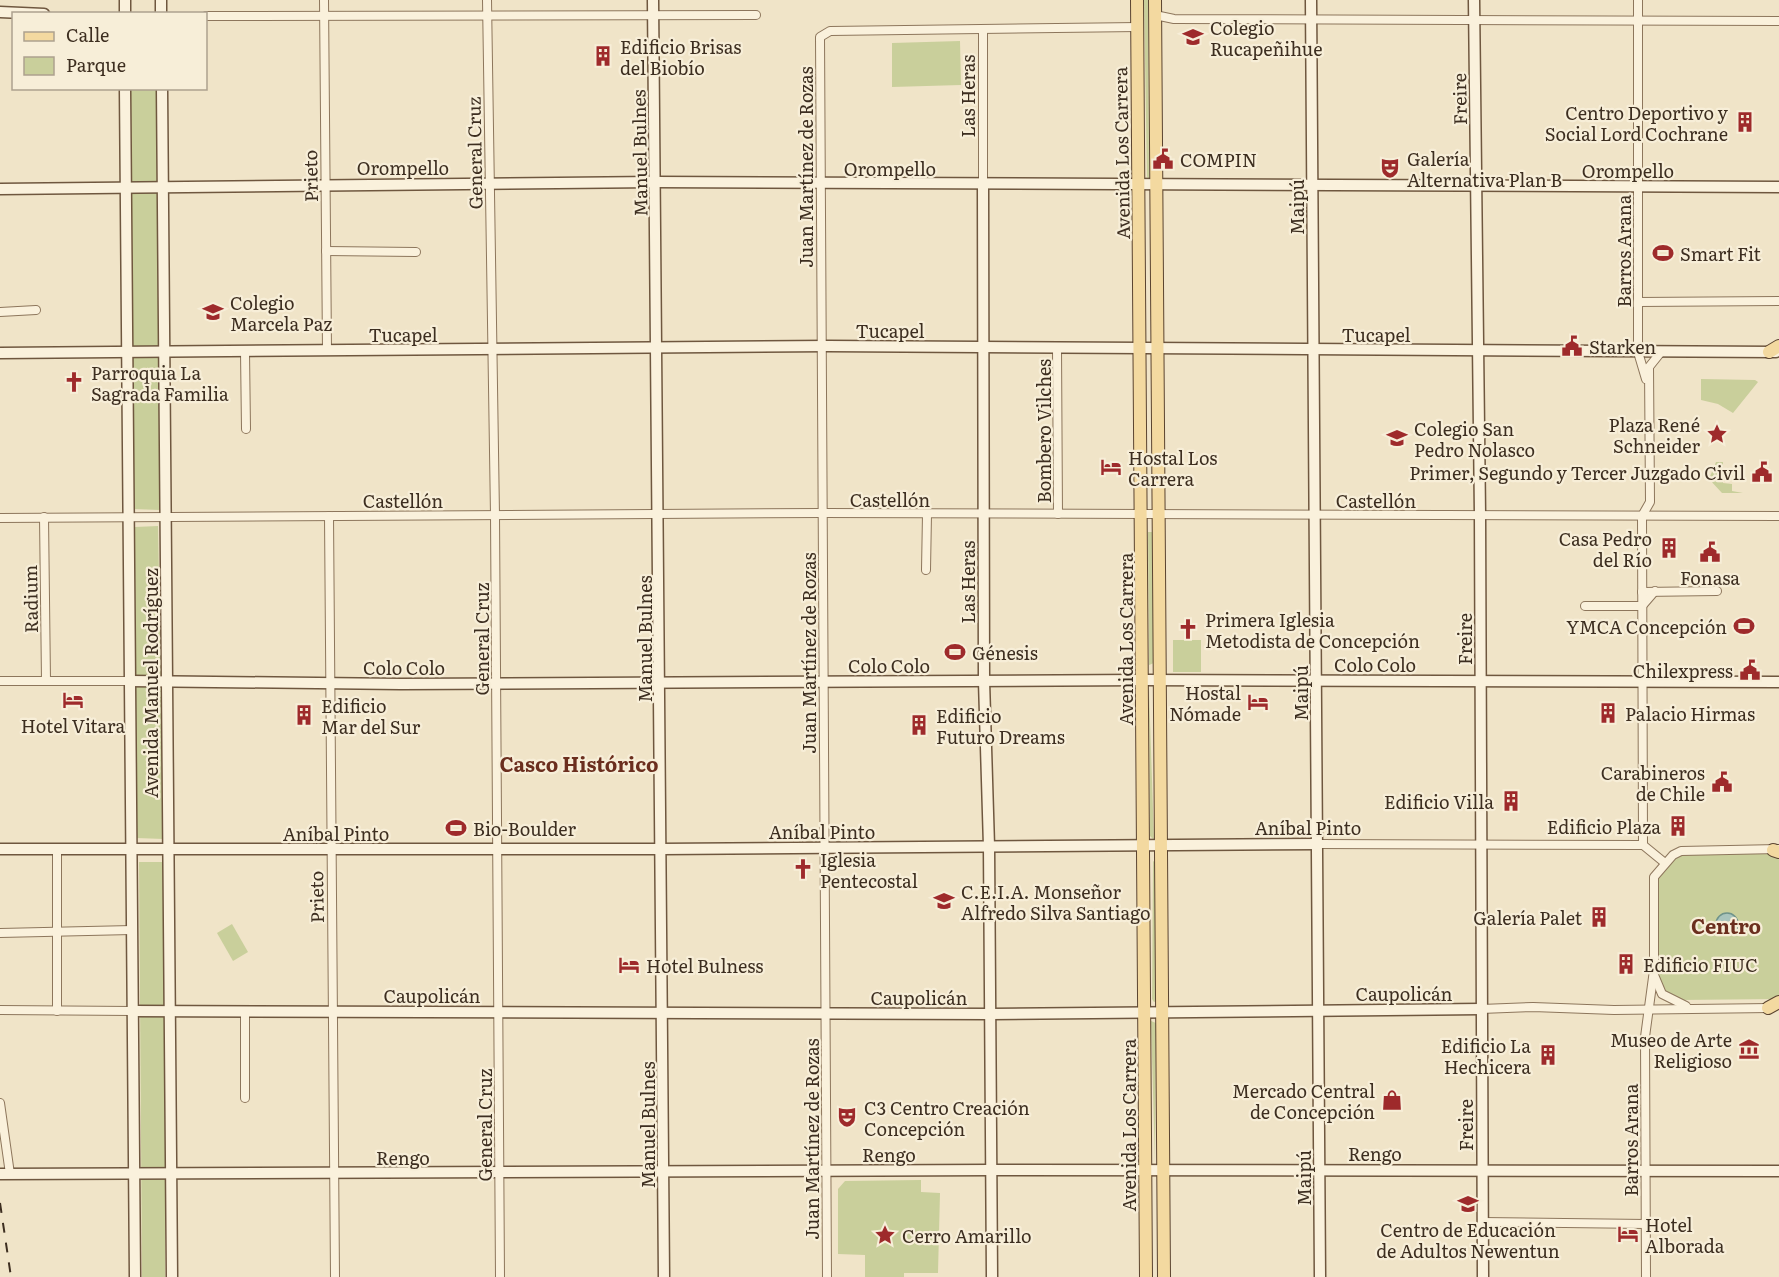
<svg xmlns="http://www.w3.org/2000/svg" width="1779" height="1277" font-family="Literata,serif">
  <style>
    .green { fill: #c9cf9b }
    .water { fill: #a9c4bc; stroke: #6f938a; stroke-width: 1.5 }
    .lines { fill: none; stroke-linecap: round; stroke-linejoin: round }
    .street-casing { stroke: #8d765c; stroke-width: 10 }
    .secondary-casing { stroke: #6f573f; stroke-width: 13 }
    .primary-casing { stroke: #5b4430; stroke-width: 14 }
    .street { stroke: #faf1dc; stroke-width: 8 }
    .secondary { stroke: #faf1dc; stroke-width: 10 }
    .primary { stroke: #f3d9a0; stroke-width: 12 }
    .rail { stroke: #3d2e20; stroke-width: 2; stroke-dasharray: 10 10; stroke-linecap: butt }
    .labels { text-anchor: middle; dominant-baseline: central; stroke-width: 4.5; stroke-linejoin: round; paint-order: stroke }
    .poi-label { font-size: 18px; fill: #3d2e20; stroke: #f7eed8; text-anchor: start }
    .street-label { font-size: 18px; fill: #3d2e20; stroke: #f7eed8 }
    .neighbourhood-label { font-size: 20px; font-weight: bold; fill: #6b2e1e; stroke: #f7eed8 }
  </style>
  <rect width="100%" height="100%" fill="#f0e4c8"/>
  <!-- green -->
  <g class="green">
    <path d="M1144 0H1148L1149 181 1147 176Z"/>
    <path d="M960 41 961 85 892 87V43Z"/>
    <path d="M131 89H156L160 510 133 509Z"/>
    <path d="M1701 379 1755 380 1758 382 1733 413 1718 404 1701 400Z"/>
    <path d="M1716 462H1723V483L1732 484V491L1743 493H1722L1709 479Z"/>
    <path d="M158 526 164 839 136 838 135 527Z"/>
    <path d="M1148 532H1152L1154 663 1149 665Z"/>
    <rect x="1173" y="640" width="28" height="32"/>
    <path d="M1149 689 1154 840 1150 836Z"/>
    <path d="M1770 853 1779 855V999L1679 1000 1666 994 1657 979V876L1681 854Z"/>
    <path d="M1153 861 1156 863 1157 1001 1154 1002 1152 999Z"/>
    <path d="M139 862H166L165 1277H142Z"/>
    <path d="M232 924 248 952 233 961 217 933Z"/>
    <path d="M1151 1021 1156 1023 1155 1163Z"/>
    <path d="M921 1180V1192L940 1193 938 1273H904V1277H865V1255L838 1254V1189L845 1181Z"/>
  </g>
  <!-- water -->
  <circle class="water" cx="1727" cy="924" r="11"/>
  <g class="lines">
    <!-- street casing -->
    <g class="street-casing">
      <g id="street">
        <path d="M324 0 327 351"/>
        <path d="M487 0 495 515 500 1277"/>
        <path d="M1638 0V352L1646 379"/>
        <path d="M1155 15 1174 19 1779 21"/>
        <path d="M206 16 756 15"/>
        <path d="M983 30V185"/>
        <path d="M326 251 416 252"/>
        <path d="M1638 302 1779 301"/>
        <path d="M0 312 36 310"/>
        <path d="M1057 348 1058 514"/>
        <path d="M245 352 246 429"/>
        <path d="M329 516 335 1277"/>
        <path d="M44 517 46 681"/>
        <path d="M0 518 822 513 1779 516"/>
        <path d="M926 570 927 514"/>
        <path d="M1642 592 1717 591"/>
        <path d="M1585 606H1642L1655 591"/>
        <path d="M0 681H131"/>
        <path d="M1318 844 1643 845"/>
        <path d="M1643 845 1642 516 1650 502 1649 367 1661 352"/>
        <path d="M1643 845 1665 863"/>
        <path d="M57 849V1011"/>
        <path d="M0 933 132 930"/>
        <path d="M1654 975 1662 994 1686 1006"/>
        <path d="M1481 1009 1533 1007 1614 1010 1770 1008"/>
        <path d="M0 1010 132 1011"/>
        <path d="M245 1098V1011"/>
        <path d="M0 1103 10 1174"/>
        <path d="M1482 1222 1646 1224"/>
        <path d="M827 1277 820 37 830 31 1138 27"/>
        <path d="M1646 1277 1645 1037 1654 970V877L1673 855 1681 851 1778 849"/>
      </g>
    </g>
    <!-- secondary casing -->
    <g class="secondary-casing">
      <g id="secondary">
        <path d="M125 0V14"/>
        <path d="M161 0V14"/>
        <path d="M653 0 664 1277"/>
        <path d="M1311 0 1320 1277"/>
        <path d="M1474 0 1480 515 1483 1277"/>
        <path d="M0 12 44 14"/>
        <path d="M125 88 135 1277"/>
        <path d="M162 88 172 1277"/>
        <path d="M983 185 984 681 989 846 992 1277"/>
        <path d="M0 189 655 182 1779 187"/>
        <path d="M0 353 828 346 1776 352"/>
        <path d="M131 681 401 684 1143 680 1779 682"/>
        <path d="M0 849H662L1318 844"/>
        <path d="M132 1011 991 1014 1481 1009"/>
        <path d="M0 1174 991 1170 1779 1171"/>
      </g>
    </g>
    <!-- primary casing -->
    <g class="primary-casing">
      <g id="primary">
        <path d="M1137 0 1146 1277"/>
        <path d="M1155 0 1164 1277"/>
        <path d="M1769 352 1779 346"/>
        <path d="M1773 850 1779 852"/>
        <path d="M1768 1008 1779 1002"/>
      </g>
    </g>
    <!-- street -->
    <use href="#street" class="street"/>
    <!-- secondary -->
    <use href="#secondary" class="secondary"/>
    <!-- primary -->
    <use href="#primary" class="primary"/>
    <!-- rail -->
    <path class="rail" d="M0 1203 11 1277"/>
  </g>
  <!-- icons -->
  <defs>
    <g id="school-bare" transform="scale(1.62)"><path d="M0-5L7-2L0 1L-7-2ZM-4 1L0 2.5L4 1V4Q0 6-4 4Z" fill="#9e2a2b" stroke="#f7eed8" stroke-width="2.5" paint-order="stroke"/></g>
    <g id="building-bare" transform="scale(1.62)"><path d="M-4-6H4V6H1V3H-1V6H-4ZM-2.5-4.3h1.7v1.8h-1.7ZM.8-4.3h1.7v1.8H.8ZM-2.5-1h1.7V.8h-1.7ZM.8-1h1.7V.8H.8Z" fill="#9e2a2b" stroke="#f7eed8" stroke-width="2.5" paint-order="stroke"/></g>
    <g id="civic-bare" transform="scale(1.62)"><path d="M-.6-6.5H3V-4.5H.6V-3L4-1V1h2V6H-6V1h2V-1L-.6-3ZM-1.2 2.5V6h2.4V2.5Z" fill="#9e2a2b" stroke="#f7eed8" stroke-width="2.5" paint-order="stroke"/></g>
    <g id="theatre-bare" transform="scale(1.62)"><path d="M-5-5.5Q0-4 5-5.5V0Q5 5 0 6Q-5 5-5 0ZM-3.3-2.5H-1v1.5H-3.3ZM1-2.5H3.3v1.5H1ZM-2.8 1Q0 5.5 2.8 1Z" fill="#9e2a2b" stroke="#f7eed8" stroke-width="2.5" paint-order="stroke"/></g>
    <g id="stadium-bare" transform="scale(1.62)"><path d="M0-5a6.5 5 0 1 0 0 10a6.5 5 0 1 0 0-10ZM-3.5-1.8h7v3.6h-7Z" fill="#9e2a2b" stroke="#f7eed8" stroke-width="2.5" paint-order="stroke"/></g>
    <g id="church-bare" transform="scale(1.62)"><path d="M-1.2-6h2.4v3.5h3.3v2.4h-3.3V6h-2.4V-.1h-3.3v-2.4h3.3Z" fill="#9e2a2b" stroke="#f7eed8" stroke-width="2.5" paint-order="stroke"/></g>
    <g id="sight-bare" transform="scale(1.62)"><path d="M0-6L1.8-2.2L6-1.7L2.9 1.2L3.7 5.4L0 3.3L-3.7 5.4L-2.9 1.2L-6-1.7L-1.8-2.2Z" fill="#9e2a2b" stroke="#f7eed8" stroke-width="2.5" paint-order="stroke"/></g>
    <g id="hotel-bare" transform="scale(1.62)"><path d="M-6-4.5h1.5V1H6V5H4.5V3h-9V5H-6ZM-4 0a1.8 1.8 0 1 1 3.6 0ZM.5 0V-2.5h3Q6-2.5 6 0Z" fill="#9e2a2b" stroke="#f7eed8" stroke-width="2.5" paint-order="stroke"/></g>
    <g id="museum-bare" transform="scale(1.62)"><path d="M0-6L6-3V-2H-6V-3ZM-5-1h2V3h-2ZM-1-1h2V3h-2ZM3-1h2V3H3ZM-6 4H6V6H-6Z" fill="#9e2a2b" stroke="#f7eed8" stroke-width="2.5" paint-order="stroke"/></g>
    <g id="shop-bare" transform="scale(1.62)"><path d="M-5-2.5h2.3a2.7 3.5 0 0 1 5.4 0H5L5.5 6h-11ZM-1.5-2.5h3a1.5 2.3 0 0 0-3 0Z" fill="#9e2a2b" stroke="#f7eed8" stroke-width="2.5" paint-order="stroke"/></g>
  </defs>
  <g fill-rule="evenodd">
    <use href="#school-bare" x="1193" y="37"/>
    <use href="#building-bare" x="603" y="56"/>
    <use href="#building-bare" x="1745" y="122"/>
    <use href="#civic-bare" x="1163" y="159"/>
    <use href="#theatre-bare" x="1390" y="168"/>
    <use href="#stadium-bare" x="1663" y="253"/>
    <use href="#school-bare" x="213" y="312"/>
    <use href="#civic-bare" x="1572" y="346"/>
    <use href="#church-bare" x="74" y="382"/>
    <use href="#sight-bare" x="1717" y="434"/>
    <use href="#school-bare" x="1397" y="438"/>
    <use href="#hotel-bare" x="1111" y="467"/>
    <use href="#civic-bare" x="1762" y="472"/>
    <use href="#building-bare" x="1669" y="548"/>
    <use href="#civic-bare" x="1710" y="552"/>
    <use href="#stadium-bare" x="1744" y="626"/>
    <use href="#church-bare" x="1188" y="629"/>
    <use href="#stadium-bare" x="955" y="652"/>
    <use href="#civic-bare" x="1750" y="670"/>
    <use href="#hotel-bare" x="73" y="700"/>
    <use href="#hotel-bare" x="1258" y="702"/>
    <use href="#building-bare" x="1608" y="713"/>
    <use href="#building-bare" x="304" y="715"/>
    <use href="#building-bare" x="919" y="725"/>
    <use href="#civic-bare" x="1722" y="782"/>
    <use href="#building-bare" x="1511" y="801"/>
    <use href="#building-bare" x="1678" y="826"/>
    <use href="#stadium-bare" x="456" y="828"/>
    <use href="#church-bare" x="803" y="869"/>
    <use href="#school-bare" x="944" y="901"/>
    <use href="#building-bare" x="1599" y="917"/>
    <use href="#building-bare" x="1626" y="964"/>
    <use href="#hotel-bare" x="629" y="965"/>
    <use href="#museum-bare" x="1749" y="1049"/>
    <use href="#building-bare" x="1548" y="1055"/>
    <use href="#shop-bare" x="1392" y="1100"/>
    <use href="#theatre-bare" x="847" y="1117"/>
    <use href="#school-bare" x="1468" y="1204"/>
    <use href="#hotel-bare" x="1628" y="1234"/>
    <use href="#sight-bare" x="885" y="1235"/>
  </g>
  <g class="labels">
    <!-- poi labels -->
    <g class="poi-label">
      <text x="1210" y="27">Colegio<tspan x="1210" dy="21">Rucapeñihue</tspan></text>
      <text x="620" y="46">Edificio Brisas<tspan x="620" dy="21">del Biobío</tspan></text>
      <text x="1728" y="112" text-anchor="end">Centro Deportivo y<tspan x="1728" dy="21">Social Lord Cochrane</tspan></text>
      <text x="1407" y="158">Galería<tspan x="1407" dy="21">Alternativa Plan B</tspan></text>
      <text x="1180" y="159">COMPIN</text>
      <text x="1680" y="253">Smart Fit</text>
      <text x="230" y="302">Colegio<tspan x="230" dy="21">Marcela Paz</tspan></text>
      <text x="1589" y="346">Starken</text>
      <text x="91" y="372">Parroquia La<tspan x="91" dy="21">Sagrada Familia</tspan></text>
      <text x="1700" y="424" text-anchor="end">Plaza René<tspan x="1700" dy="21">Schneider</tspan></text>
      <text x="1414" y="428">Colegio San<tspan x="1414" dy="21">Pedro Nolasco</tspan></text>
      <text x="1128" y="457">Hostal Los<tspan x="1128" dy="21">Carrera</tspan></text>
      <text x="1745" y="472" text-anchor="end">Primer, Segundo y Tercer Juzgado Civil</text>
      <text x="1652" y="538" text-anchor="end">Casa Pedro<tspan x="1652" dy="21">del Río</tspan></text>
      <text x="1710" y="577" text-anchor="middle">Fonasa</text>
      <text x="1205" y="619">Primera Iglesia<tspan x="1205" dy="21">Metodista de Concepción</tspan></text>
      <text x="1727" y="626" text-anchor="end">YMCA Concepción</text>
      <text x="972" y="652">Génesis</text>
      <text x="1733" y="670" text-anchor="end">Chilexpress</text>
      <text x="1241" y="692" text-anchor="end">Hostal<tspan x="1241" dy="21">Nómade</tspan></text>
      <text x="321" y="705">Edificio<tspan x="321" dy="21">Mar del Sur</tspan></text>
      <text x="1625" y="713">Palacio Hirmas</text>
      <text x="936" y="715">Edificio<tspan x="936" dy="21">Futuro Dreams</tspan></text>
      <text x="73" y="725" text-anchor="middle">Hotel Vitara</text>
      <text x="1705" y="772" text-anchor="end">Carabineros<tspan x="1705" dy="21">de Chile</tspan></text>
      <text x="1494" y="801" text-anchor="end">Edificio Villa</text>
      <text x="1661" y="826" text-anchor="end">Edificio Plaza</text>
      <text x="473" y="828">Bio-Boulder</text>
      <text x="820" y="859">Iglesia<tspan x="820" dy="21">Pentecostal</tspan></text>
      <text x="961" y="891">C.E.I.A. Monseñor<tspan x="961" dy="21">Alfredo Silva Santiago</tspan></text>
      <text x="1582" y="917" text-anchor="end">Galería Palet</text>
      <text x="1643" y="964">Edificio FIUC</text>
      <text x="646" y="965">Hotel Bulness</text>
      <text x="1732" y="1039" text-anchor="end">Museo de Arte<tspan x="1732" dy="21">Religioso</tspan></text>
      <text x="1531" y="1045" text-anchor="end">Edificio La<tspan x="1531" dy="21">Hechicera</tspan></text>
      <text x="1375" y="1090" text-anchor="end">Mercado Central<tspan x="1375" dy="21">de Concepción</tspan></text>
      <text x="864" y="1107">C3 Centro Creación<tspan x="864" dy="21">Concepción</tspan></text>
      <text x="1645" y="1224">Hotel<tspan x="1645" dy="21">Alborada</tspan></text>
      <text x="1468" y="1229" text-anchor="middle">Centro de Educación<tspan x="1468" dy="21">de Adultos Newentun</tspan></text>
      <text x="902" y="1235">Cerro Amarillo</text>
    </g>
    <!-- street labels -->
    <g class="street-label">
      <text transform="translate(967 96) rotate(-90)">Las Heras</text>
      <text transform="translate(1459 99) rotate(-91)">Freire</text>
      <text transform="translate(474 153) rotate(-91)">General Cruz</text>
      <text transform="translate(639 153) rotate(-91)">Manuel Bulnes</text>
      <text transform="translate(1121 153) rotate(-91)">Avenida Los Carrera</text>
      <text x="403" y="167">Orompello</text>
      <text transform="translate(805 167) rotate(-90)">Juan Martínez de Rozas</text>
      <text x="890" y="168">Orompello</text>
      <text x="1628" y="170">Orompello</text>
      <text transform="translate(310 176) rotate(-91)">Prieto</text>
      <text transform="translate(1296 207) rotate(-90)">Maipú</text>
      <text transform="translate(1623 251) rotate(-90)">Barros Arana</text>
      <text x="890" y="330">Tucapel</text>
      <text x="403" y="334">Tucapel</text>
      <text x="1376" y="334">Tucapel</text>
      <text transform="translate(1043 431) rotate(-90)">Bombero Vilches</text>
      <text x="890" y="499">Castellón</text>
      <text x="403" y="500">Castellón</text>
      <text x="1376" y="500">Castellón</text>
      <text transform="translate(967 582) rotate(-90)">Las Heras</text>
      <text transform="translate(30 599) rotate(-91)">Radium</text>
      <text transform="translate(481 639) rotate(-90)">General Cruz</text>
      <text transform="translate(644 639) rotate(-90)">Manuel Bulnes</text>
      <text transform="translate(1125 639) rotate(-90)">Avenida Los Carrera</text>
      <text transform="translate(1464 639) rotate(-90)">Freire</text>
      <text transform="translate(808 653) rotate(-90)">Juan Martínez de Rozas</text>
      <text x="1375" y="664">Colo Colo</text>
      <text x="889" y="665">Colo Colo</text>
      <text x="404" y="667">Colo Colo</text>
      <text transform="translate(150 683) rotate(-90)">Avenida Manuel Rodríguez</text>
      <text transform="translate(1300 693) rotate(-90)">Maipú</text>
      <text x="1308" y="827">Aníbal Pinto</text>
      <text x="822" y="831">Aníbal Pinto</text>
      <text x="336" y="833">Aníbal Pinto</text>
      <text transform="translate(316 897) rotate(-91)">Prieto</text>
      <text x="1404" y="993">Caupolicán</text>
      <text x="432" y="995">Caupolicán</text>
      <text x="919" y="997">Caupolicán</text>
      <text transform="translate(484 1125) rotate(-90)">General Cruz</text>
      <text transform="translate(647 1125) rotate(-90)">Manuel Bulnes</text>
      <text transform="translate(1128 1125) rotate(-90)">Avenida Los Carrera</text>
      <text transform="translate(1465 1125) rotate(-90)">Freire</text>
      <text transform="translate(811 1139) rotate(-90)">Juan Martínez de Rozas</text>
      <text transform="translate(1630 1140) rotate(-90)">Barros Arana</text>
      <text x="1375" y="1153">Rengo</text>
      <text x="889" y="1154">Rengo</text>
      <text x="403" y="1157">Rengo</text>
      <text transform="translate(1303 1178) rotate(-90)">Maipú</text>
    </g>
    <!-- neighbourhood labels -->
    <g class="neighbourhood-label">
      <text x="579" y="763">Casco Histórico</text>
      <text x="1726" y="925">Centro</text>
    </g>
  </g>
  <!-- legend -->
  <rect x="12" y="12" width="195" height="78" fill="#f7eed8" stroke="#ada18e" stroke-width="1.5"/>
  <rect x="24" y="32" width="30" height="9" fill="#f3d9a0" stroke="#ada18e" stroke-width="1.5"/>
  <text x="66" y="42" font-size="18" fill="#3d2e20">Calle</text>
  <rect x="24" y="57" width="30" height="18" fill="#c9cf9b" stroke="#ada18e" stroke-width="1.5"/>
  <text x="66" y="72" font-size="18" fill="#3d2e20">Parque</text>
</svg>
